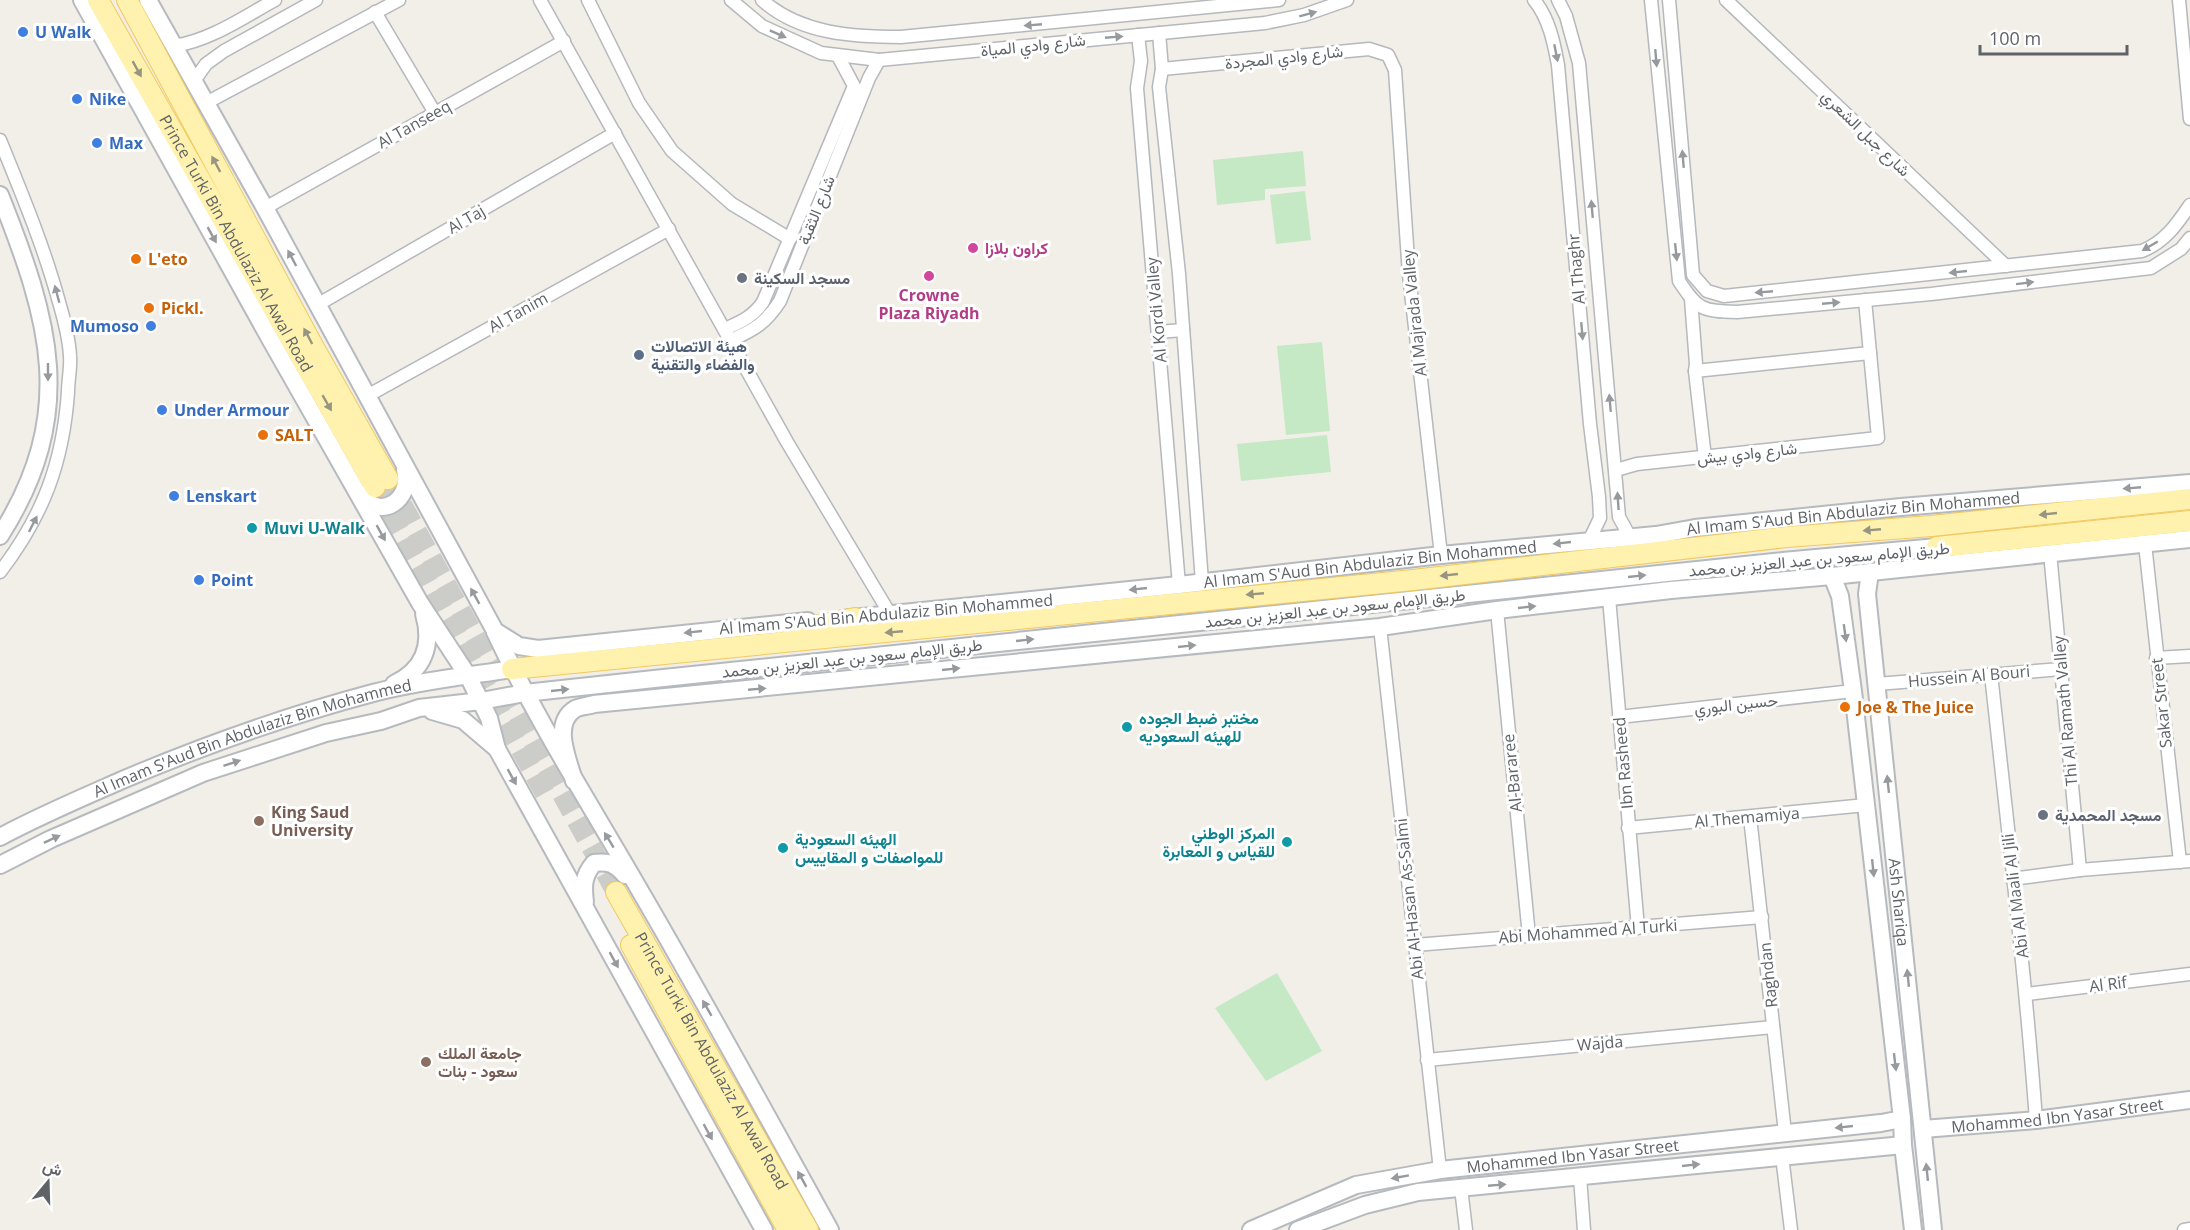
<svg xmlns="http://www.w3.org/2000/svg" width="2190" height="1230" font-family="'Open Sans',Vazirmatn,sans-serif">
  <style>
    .green { fill: #c5e8c5 }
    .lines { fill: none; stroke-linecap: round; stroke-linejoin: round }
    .primary-tunnel { stroke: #ccccc8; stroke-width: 20; stroke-dasharray: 20 10; stroke-linecap: butt }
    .street-casing { stroke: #b5b8bc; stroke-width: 15 }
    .secondary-casing { stroke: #b6babf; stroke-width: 20 }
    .primary-casing { stroke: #f2c960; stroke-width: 22 }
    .street { stroke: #fff; stroke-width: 12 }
    .secondary { stroke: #fff; stroke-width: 16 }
    .primary { stroke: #fff2af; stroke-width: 20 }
    .oneway { fill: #979a9d }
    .oneway2 { fill: #979581 }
    .shop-dot { fill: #3f7fe0; stroke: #fff; stroke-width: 2 }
    .hotel-dot { fill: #d1479c; stroke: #fff; stroke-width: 2 }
    .food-dot { fill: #e8710a; stroke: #fff; stroke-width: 2 }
    .worship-dot { fill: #6b7280; stroke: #fff; stroke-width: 2 }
    .service-dot { fill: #5c6f8a; stroke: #fff; stroke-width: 2 }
    .culture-dot { fill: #0f9aa8; stroke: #fff; stroke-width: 2 }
    .education-dot { fill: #8d6e63; stroke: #fff; stroke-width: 2 }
    .labels { text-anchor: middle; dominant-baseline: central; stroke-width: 6; stroke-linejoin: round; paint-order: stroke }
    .shop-label { font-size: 16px; font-weight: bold; fill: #366cbe; stroke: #fff; text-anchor: start }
    .street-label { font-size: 16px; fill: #5f6368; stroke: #fff }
    .hotel-label { font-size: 16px; font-weight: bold; fill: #b23c85; stroke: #fff; text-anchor: start }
    .food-label { font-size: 16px; font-weight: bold; fill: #c56008; stroke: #fff; text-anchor: start }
    .worship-label { font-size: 16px; font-weight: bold; fill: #5b616d; stroke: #fff; text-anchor: start }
    .service-label { font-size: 16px; font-weight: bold; fill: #4e5e75; stroke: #fff; text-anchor: start }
    .culture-label { font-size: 16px; font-weight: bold; fill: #0d838f; stroke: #fff; text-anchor: start }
    .education-label { font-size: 16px; font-weight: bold; fill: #785e54; stroke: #fff; text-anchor: start }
  </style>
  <rect width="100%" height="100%" fill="#f1efe8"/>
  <!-- green -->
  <g class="green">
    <path d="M1303 151 1306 186 1265 189V200L1217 205 1213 160Z"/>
    <path d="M1305 191 1311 240 1276 244 1270 195Z"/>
    <path d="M1322 342 1330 431 1286 435 1277 346Z"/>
    <path d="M1327 435 1331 472 1241 481 1237 444Z"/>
    <path d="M1277 973 1322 1051 1266 1081 1215 1008Z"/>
  </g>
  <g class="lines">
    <!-- primary-tunnel -->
    <g class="primary-tunnel">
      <path d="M388 479 616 892"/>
      <path d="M375 487 547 797"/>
    </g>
    <!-- street casing -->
    <g class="street-casing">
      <g id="street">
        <path d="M540 0 787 442 890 614"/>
        <path d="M588 0 639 103 672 151 732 204 790 239"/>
        <path d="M731 0 762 26 821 53 879 60 1265 23 1304 15 1347 0"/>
        <path d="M762 0C800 34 853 37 901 37L1279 0"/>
        <path d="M1534 0C1549 18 1554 43 1558 65L1590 424 1599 497 1600 518 1589 541"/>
        <path d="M1558 0 1566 16 1579 63 1619 517 1630 537"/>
        <path d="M1651 0 1679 281C1698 310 1702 311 1737 312L1931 294 2151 268 2181 249 2190 238"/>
        <path d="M1669 0 1693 275 1707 291 1724 296 2142 251C2165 242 2177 224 2190 205"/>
        <path d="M1726 0 2006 266"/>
        <path d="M2179 0 2190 119"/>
        <path d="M375 12 435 113"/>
        <path d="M1159 33 1162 69 1159 87 1179 274 1202 582"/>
        <path d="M1138 35 1141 61 1137 88 1179 585"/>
        <path d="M174 46C211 40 242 18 275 0"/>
        <path d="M1162 69 1369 49 1388 55 1395 70 1409 275 1441 555"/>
        <path d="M194 81 206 64 224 51 316 0"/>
        <path d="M206 103 399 0"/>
        <path d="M0 140C22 194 44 247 59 302 64 319 69 338 70 356 71 368 68 380 68 392 63 463 43 516 0 572"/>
        <path d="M265 208 564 41"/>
        <path d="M1691 299 1696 364 1695 371 1705 458"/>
        <path d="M317 305 615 133"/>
        <path d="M725 329C740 322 753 317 763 302L854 86 838 56"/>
        <path d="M1158 332 1183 330"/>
        <path d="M731 340C754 330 766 323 780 301L869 78 879 60"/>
        <path d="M1695 371 1870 353"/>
        <path d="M367 396 669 229"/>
        <path d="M1616 470 1637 464 1878 438 1865 300"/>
        <path d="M2145 544 2180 862"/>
        <path d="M2050 553 2080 870"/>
        <path d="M1609 598 1638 928"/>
        <path d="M1497 610 1529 936"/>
        <path d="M1380 627 1440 1170"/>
        <path d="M2156 658 2190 656"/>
        <path d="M1991 674C2007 822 2025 971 2036 1120"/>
        <path d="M1877 684 2061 669"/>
        <path d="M1619 717 1853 691"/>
        <path d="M1750 817 1785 1133"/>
        <path d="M1628 828 1866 805"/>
        <path d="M2012 879 2080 870 2190 861"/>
        <path d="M1415 945 1762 917"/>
        <path d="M2027 994 2190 974"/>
        <path d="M1427 1060 1773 1027"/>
        <path d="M1782 1156 1791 1230"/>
        <path d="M1580 1177 1584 1230"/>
        <path d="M1461 1188 1466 1230"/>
        <path d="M2184 1230 2190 1229"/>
      </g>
    </g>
    <!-- secondary casing -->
    <g class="secondary-casing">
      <g id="secondary">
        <path d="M82 0 269 337 420 603 468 676 489 718 497 749"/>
        <path d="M148 0 265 208 495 631 519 646 538 649 808 621"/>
        <path d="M0 195C50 321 78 413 0 536"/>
        <path d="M361 494C379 522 413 500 405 470"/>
        <path id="s1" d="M1870 572 1867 594 1933 1230"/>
        <path d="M1832 576 1840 596 1853 691 1902 1119 1903 1145 1913 1230"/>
        <path id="s2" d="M843 619 1179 585 1441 555 1656 535 1695 528 1901 507 2190 483"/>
        <path d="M495 632C537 721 590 804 639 889 705 1002 767 1116 830 1230"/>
        <path d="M394 684C424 670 433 645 424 614"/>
        <path d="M432 711 463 720 497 749 764 1230"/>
        <path d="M574 781C569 761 551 724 575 709 580 706 589 706 594 704L1380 627 1497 610 1671 590 1832 576 2190 539"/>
        <path id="s3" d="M0 837C39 816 79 799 120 781 202 746 286 716 373 693 419 681 466 676 512 669"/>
        <path d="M0 865 51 839 203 773 326 733 381 721 419 708 481 701 525 693 654 679 1783 561 1937 547"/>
        <path d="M585 902C583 886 583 876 594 863 609 861 615 864 625 875"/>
        <path id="s4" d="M1923 1129 2036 1120 2190 1100"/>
        <path id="s5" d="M1251 1230 1356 1185 1440 1170 1881 1123 1902 1119"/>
        <path d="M1298 1230 1365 1205 1418 1192 1903 1145"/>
      </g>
    </g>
    <!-- primary casing -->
    <g class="primary-casing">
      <g id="primary">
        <path id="s6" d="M98 0 375 487"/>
        <path d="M127 0 312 344 388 479"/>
        <path d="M1937 547 2190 521"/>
        <path d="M793 630 855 618"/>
        <path d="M512 669 1413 580 1787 537 1931 526 2190 499"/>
        <path id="s7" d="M616 892 808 1230"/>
        <path d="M631 945 788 1230"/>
      </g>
    </g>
    <!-- street -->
    <use href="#street" class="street"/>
    <!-- secondary -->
    <use href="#secondary" class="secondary"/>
    <!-- primary -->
    <use href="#primary" class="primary"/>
  </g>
  <!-- one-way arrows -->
  <defs><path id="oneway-solid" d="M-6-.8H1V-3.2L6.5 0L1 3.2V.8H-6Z" transform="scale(1.5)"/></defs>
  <g class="oneway">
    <use href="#oneway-solid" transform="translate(1308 14) rotate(-15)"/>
    <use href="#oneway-solid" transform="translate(1033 25) rotate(175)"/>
    <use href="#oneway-solid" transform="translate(778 34) rotate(24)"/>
    <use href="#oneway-solid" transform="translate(1114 37) rotate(-5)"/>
    <use href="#oneway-solid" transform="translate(1556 53) rotate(79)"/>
    <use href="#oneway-solid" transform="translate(1656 58) rotate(85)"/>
    <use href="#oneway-solid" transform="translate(1683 159) rotate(-95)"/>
    <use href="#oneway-solid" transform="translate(1592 209) rotate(-95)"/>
    <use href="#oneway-solid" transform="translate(212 235) rotate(61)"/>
    <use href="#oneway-solid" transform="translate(2150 246) rotate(150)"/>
    <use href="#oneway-solid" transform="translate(1676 252) rotate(84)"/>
    <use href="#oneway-solid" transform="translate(292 258) rotate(-118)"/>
    <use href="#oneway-solid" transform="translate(1958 272) rotate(174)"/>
    <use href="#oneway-solid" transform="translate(2025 283) rotate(-7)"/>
    <use href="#oneway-solid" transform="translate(1764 292) rotate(175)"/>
    <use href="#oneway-solid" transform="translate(57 294) rotate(-105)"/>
    <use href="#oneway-solid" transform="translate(1831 303) rotate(-5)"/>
    <use href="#oneway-solid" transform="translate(1582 331) rotate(85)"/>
    <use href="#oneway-solid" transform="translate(48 372) rotate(90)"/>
    <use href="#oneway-solid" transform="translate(1610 403) rotate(-95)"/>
    <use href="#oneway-solid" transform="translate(2132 488) rotate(175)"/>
    <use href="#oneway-solid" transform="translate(1618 501) rotate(-94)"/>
    <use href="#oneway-solid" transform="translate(33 524) rotate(-63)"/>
    <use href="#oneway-solid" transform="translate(381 533) rotate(61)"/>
    <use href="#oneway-solid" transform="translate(1562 543) rotate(174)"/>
    <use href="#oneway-solid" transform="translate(1637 576) rotate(-6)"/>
    <use href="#oneway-solid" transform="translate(1138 589) rotate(174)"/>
    <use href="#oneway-solid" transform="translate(475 596) rotate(-119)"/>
    <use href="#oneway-solid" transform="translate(1527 607) rotate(-6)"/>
    <use href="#oneway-solid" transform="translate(693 632) rotate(174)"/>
    <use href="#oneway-solid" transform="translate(1845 633) rotate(82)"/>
    <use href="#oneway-solid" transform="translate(1025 640) rotate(-6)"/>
    <use href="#oneway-solid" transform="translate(1187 646) rotate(-6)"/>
    <use href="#oneway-solid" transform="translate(951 669) rotate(-6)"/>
    <use href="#oneway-solid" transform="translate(757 689) rotate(-5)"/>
    <use href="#oneway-solid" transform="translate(560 690) rotate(-6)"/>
    <use href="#oneway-solid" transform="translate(232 763) rotate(-18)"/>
    <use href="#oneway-solid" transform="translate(512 777) rotate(61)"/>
    <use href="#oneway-solid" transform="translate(1888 784) rotate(-96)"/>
    <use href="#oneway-solid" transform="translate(52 839) rotate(-25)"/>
    <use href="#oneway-solid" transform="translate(609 840) rotate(-121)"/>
    <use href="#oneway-solid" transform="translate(1873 868) rotate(84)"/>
    <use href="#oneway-solid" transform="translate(614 960) rotate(61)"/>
    <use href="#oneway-solid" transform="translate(1908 978) rotate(-96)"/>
    <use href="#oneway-solid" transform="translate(707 1008) rotate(-120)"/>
    <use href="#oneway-solid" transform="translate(1895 1062) rotate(83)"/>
    <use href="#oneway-solid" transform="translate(1844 1127) rotate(174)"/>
    <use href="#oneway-solid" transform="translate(708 1132) rotate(61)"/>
    <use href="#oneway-solid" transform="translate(1691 1165) rotate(-6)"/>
    <use href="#oneway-solid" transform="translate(1927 1172) rotate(-96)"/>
    <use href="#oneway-solid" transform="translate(1400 1177) rotate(170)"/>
    <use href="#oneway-solid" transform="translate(802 1179) rotate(-119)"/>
    <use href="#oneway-solid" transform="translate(1497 1185) rotate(-5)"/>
  </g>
  <g class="oneway2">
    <use href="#oneway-solid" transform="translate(137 69) rotate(61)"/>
    <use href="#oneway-solid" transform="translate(216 164) rotate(-118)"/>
    <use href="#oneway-solid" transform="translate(308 336) rotate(-118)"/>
    <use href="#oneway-solid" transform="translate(327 403) rotate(60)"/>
    <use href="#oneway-solid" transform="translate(2048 514) rotate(174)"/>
    <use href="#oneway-solid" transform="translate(1872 530) rotate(175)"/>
    <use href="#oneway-solid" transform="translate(1449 575) rotate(174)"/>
    <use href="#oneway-solid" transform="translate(1255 594) rotate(175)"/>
    <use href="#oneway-solid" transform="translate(894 632) rotate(175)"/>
  </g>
  <!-- markers -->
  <g class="shop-dot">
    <circle cx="23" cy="32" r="6"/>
    <circle cx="77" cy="99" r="6"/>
    <circle cx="97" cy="143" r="6"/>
    <circle cx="151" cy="326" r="6"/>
    <circle cx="162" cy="410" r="6"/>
    <circle cx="174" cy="496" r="6"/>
    <circle cx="199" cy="580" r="6"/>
  </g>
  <g class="hotel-dot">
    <circle cx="973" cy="248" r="6"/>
    <circle cx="929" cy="276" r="6"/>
  </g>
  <g class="food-dot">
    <circle cx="136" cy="259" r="6"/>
    <circle cx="149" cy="308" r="6"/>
    <circle cx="263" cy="435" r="6"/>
    <circle cx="1845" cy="707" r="6"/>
  </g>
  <g class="worship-dot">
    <circle cx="742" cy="278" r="6"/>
    <circle cx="2043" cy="815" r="6"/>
  </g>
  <circle class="service-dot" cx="639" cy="355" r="6"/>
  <g class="culture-dot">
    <circle cx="252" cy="528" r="6"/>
    <circle cx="1127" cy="727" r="6"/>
    <circle cx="1287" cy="842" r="6"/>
    <circle cx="783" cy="848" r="6"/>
  </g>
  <g class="education-dot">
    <circle cx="259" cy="821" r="6"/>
    <circle cx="426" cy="1062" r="6"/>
  </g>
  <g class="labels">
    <!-- shop labels -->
    <g class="shop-label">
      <text x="35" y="32">U Walk</text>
      <text x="89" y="99">Nike</text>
      <text x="109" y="143">Max</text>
      <text x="139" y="326" text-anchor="end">Mumoso</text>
      <text x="174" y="410">Under Armour</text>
      <text x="186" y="496">Lenskart</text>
      <text x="211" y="580">Point</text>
    </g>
    <!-- street labels -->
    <g class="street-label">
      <text transform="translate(1033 45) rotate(-6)">شارع وادي المياة</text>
      <text transform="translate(1284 57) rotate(-6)">شارع وادي المجردة</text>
      <text transform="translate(414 124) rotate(-29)">Al Tanseeq</text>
      <text transform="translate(1866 133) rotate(44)">شارع جبل الشعري</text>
      <text transform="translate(816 210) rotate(-68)">شارع الثقبة</text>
      <text transform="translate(466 219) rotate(-30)">Al Taj</text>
      <text stroke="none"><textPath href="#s6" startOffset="280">Prince Turki Bin Abdulaziz Al Awal Road</textPath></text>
      <text transform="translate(1576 269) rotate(-95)">Al Thaghr</text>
      <text transform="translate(1156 310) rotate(-95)">Al Kordi Valley</text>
      <text transform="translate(518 312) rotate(-29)">Al Tanim</text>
      <text transform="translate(1414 313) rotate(-96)">Al Majrada Valley</text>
      <text transform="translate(1747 453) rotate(-6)">شارع وادي بيش</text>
      <text stroke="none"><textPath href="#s2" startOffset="1016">Al Imam S'Aud Bin Abdulaziz Bin Mohammed</textPath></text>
      <text transform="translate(1819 559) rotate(-5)">طريق الإمام سعود بن عبد العزيز بن محمد</text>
      <text stroke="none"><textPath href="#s2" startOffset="530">Al Imam S'Aud Bin Abdulaziz Bin Mohammed</textPath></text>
      <text transform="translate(1335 608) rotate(-6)">طريق الإمام سعود بن عبد العزيز بن محمد</text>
      <text transform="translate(886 614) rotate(-5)">Al Imam S'Aud Bin Abdulaziz Bin Mohammed</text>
      <text transform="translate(852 658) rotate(-6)">طريق الإمام سعود بن عبد العزيز بن محمد</text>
      <text transform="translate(1969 676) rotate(-5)">Hussein Al Bouri</text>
      <text transform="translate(2161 703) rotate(-96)">Sakar Street</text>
      <text transform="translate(1736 704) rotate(-6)">حسين البوري</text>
      <text transform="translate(2065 711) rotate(-95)">Thi Al Ramath Valley</text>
      <text stroke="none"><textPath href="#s3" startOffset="272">Al Imam S'Aud Bin Abdulaziz Bin Mohammed</textPath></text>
      <text transform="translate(1623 763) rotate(-95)">Ibn Rasheed</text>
      <text transform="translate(1512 773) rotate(-96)">Al-Bararee</text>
      <text transform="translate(1747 817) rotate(-5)">Al Themamiya</text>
      <text transform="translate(2015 896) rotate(-97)">Abi Al Maali Al Jili</text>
      <text transform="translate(1409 899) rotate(-96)">Abi Al-Hasan As-Salmi</text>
      <text stroke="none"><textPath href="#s1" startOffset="332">Ash Shariqa</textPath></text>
      <text transform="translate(1588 931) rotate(-4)">Abi Mohammed Al Turki</text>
      <text transform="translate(1768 975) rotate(-96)">Raghdan</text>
      <text transform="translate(2108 984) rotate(-7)">Al Rif</text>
      <text transform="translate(1600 1043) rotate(-5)">Wajda</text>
      <text stroke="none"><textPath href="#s7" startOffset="194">Prince Turki Bin Abdulaziz Al Awal Road</textPath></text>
      <text stroke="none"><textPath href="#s4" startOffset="135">Mohammed Ibn Yasar Street</textPath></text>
      <text stroke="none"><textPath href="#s5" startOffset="333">Mohammed Ibn Yasar Street</textPath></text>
    </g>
    <!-- hotel labels -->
    <g class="hotel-label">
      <text x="985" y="248">كراون بلازا</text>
      <text x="929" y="295" text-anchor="middle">Crowne<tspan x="929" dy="18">Plaza Riyadh</tspan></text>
    </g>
    <!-- food labels -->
    <g class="food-label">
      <text x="148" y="259">L'eto</text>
      <text x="161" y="308">Pickl.</text>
      <text x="275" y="435">SALT</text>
      <text x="1857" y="707">Joe &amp; The Juice</text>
    </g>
    <!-- worship labels -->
    <g class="worship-label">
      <text x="754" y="278">مسجد السكينة</text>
      <text x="2055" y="815">مسجد المحمدية</text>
    </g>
    <!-- service labels -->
    <g class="service-label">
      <text x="651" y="346">هيئة الاتصالات<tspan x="651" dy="18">والفضاء والتقنية</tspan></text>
    </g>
    <!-- culture labels -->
    <g class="culture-label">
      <text x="264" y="528">Muvi U-Walk</text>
      <text x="1139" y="718">مختبر ضبط الجوده<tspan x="1139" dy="18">للهيئه السعوديه</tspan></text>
      <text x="1275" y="833" text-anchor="end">المركز الوطني<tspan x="1275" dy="18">للقياس و المعابرة</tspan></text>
      <text x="795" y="839">الهيئه السعودية<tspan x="795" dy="18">للمواصفات و المقاييس</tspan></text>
    </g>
    <!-- education labels -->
    <g class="education-label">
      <text x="271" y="812">King Saud<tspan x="271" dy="18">University</tspan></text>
      <text x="438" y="1053">جامعة الملك<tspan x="438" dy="18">سعود - بنات</tspan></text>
    </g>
  </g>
  <!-- north arrow -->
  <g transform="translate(48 1182) rotate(19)" stroke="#ffffff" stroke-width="4.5" paint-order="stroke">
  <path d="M0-4.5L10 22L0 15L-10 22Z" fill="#5f6368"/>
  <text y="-9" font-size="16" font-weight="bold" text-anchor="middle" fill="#5f6368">ش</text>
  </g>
  <!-- scale -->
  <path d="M1980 45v9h147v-9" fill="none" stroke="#5f6368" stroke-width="3"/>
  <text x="1989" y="45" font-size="18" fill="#5f6368" stroke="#ffffff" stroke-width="4.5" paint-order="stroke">100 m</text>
</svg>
